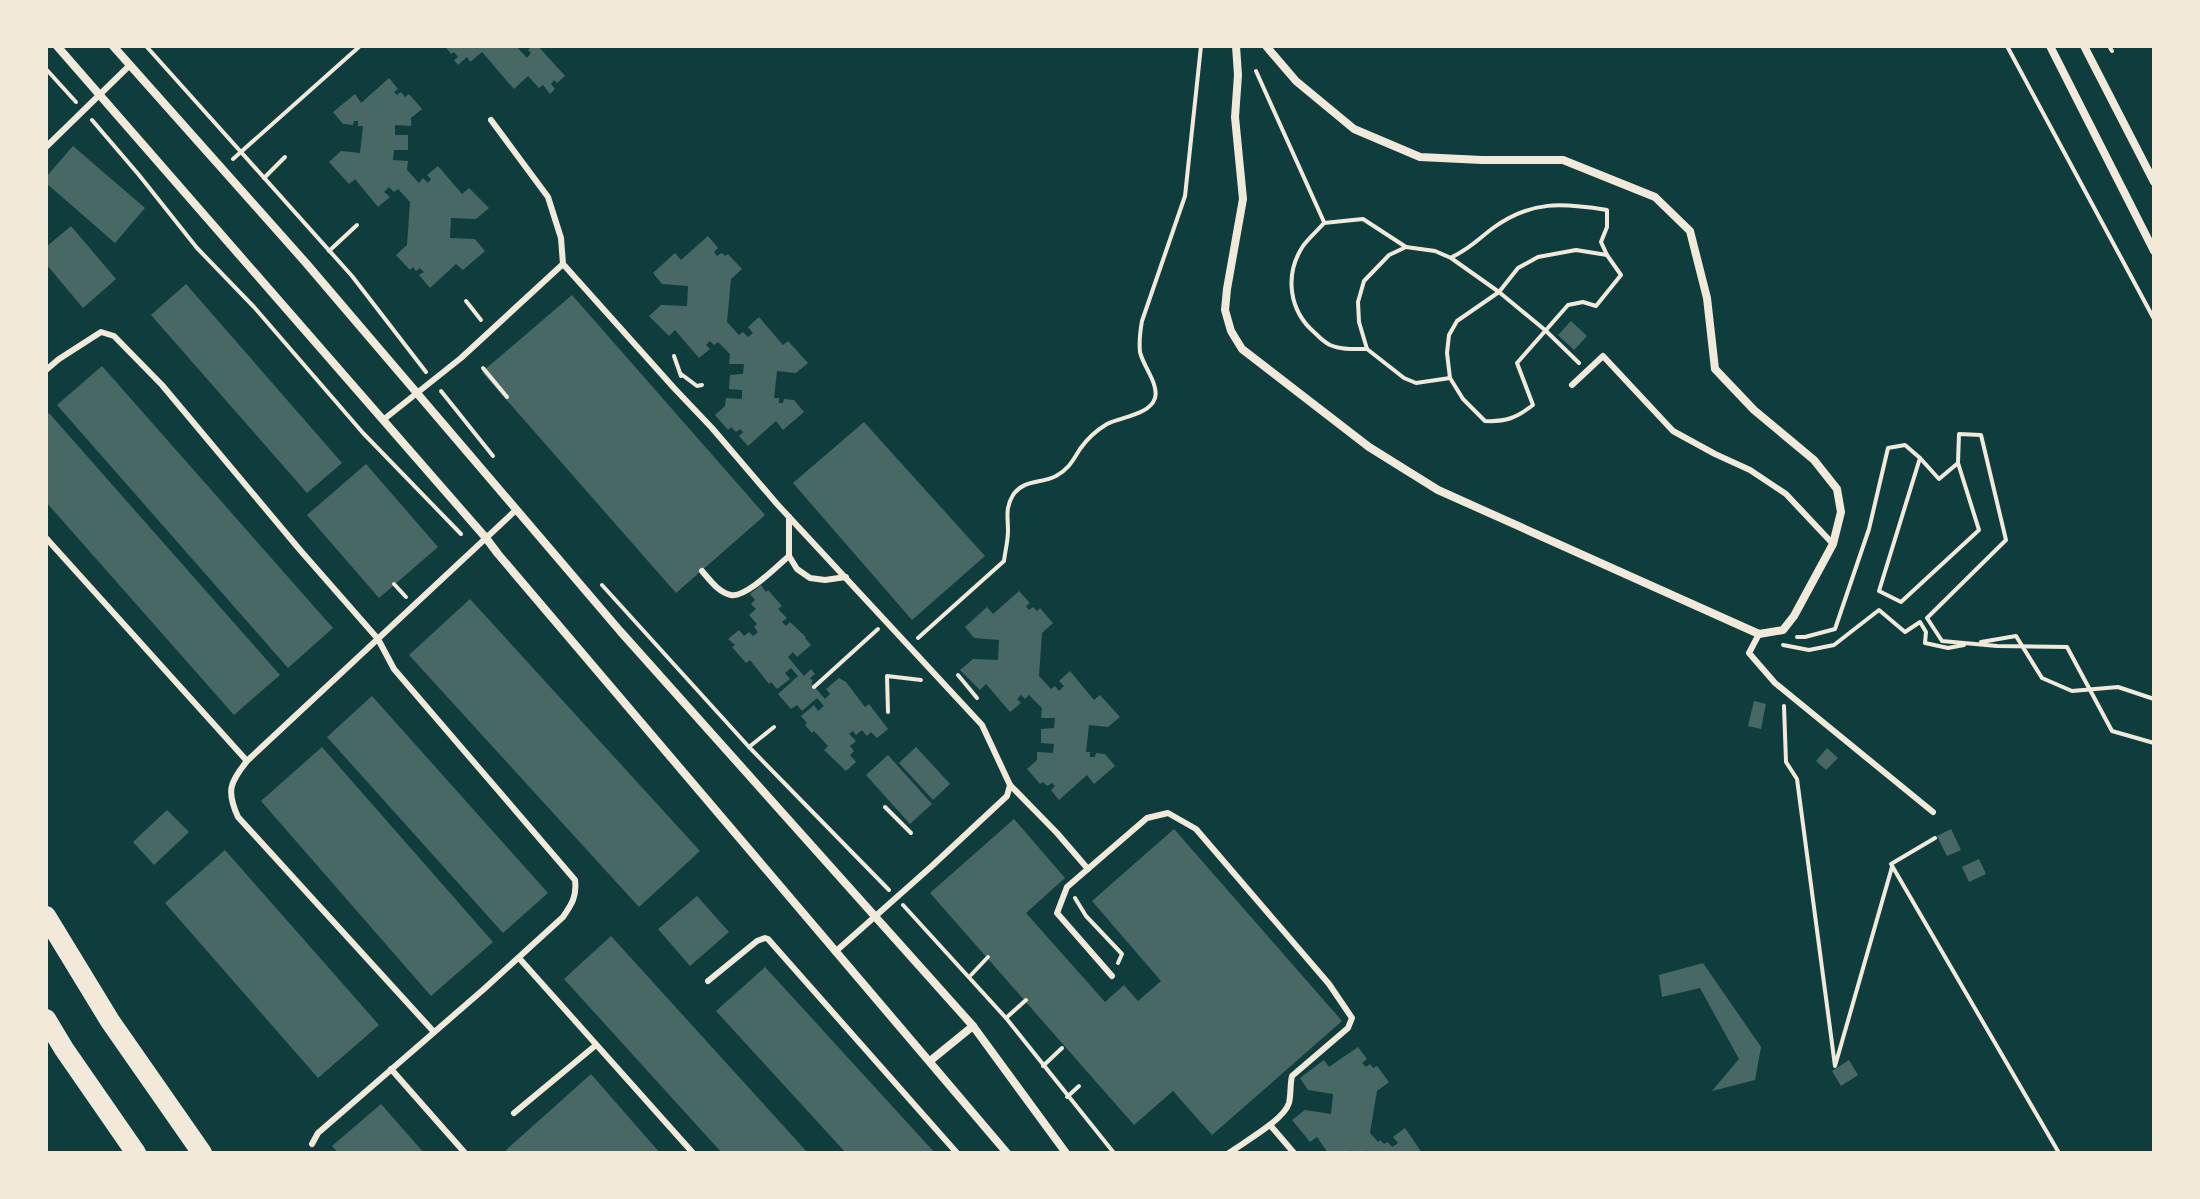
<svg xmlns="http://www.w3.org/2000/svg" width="2200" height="1199" font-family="Lora,serif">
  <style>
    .building { fill: #486865 }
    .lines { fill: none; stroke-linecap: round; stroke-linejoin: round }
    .path { stroke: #f1e9da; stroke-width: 4 }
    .service { stroke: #f1e9da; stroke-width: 6 }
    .minor { stroke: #f1e9da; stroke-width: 8 }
    .motorway { stroke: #f1e9da; stroke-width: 20 }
  </style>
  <rect width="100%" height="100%" fill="#0f3d3e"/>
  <!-- building -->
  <g class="building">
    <path d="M445 46H516L527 58 531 53 528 50 532 46H538L565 76 557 83 554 80 551 84 555 89 550 94 543 85 539 88 528 76 514 89 482 52 470 62 467 57 458 65 454 60 458 57 454 52 451 54Z"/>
    <path d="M389 78 398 89 394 92 397 95 401 92 405 97 409 94 422 109 411 118V126L395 125V135H408V150H394L393 160 408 161 407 170 419 183 423 178 428 183 431 179 427 175 438 166 462 194 469 188 489 208 476 219 451 218 450 238 475 239 485 251 463 270 456 264 430 288 419 275 424 272 420 268 416 271 413 267 410 270 396 255 407 245 410 202 398 189 394 192 389 187 384 192 390 197 378 207 355 179 349 184 329 162 341 151 360 153 363 126H358V121H354L353 125 343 124 333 112 355 94 361 103Z"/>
    <path d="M73 146 145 208 115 243 46 183V177Z"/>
    <path d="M71 226 116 279 83 308 46 264V247Z"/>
    <path d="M708 236 718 248 714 252 717 256 722 253 725 256 728 254 742 269 731 279 727 322 739 335 743 332 748 337 753 333 748 327 759 317 783 345 788 341 808 363 796 373 777 371 774 398H779V403H783L784 399 794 400 804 412 783 430 776 421 748 446 739 436 743 432 740 429 736 432 731 427 728 430 715 415 725 406 726 398 742 399V390L729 389 730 375 743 374 744 364H729L730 354 718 342 714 345 710 341 706 345 710 349 699 358 675 330 669 336 649 316 661 305 687 306 688 286 662 284 653 273 675 253 681 260Z"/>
    <path d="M186 284 342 463 307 493 151 315Z"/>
    <path d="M572 295 765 515 676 593 482 372Z"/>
    <path d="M1571 321 1587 336 1574 350 1558 335Z"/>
    <path d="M102 366 333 628 288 668 57 405Z"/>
    <path d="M49 413 280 675 234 715 46 502V415Z"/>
    <path d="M864 422 985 556 912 620 793 483Z"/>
    <path d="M366 464 438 547 379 598 307 515Z"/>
    <path d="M761 585 766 592 768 590 782 606 778 609 787 618 782 622 786 626 790 622 806 637 805 638 811 645 797 657 793 652 788 657 804 676 811 669 815 674 810 678 813 681 811 683 825 699 830 694 826 689 839 678 846 682 865 707 869 704 888 729 877 738 871 732 867 736 862 730 856 735 853 731 849 734 856 741 850 746 854 751 850 755 856 762 846 771 824 750 828 746 814 731 812 733 805 725 807 723 801 716 814 705 818 711 824 706 817 698 802 711 797 705 791 709 778 694 798 676 791 668 785 673 790 679 777 689 771 682 769 684 750 660 746 663 732 647 735 645 728 639 739 630 744 636 749 632 753 636 758 632 754 627 757 624 749 615 756 609 751 604 755 600 750 594Z"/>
    <path d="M1019 591 1030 603 1026 606 1029 610 1033 607 1037 611 1040 608 1053 623 1042 633 1039 676 1051 689 1055 686 1059 691 1064 686 1059 681 1070 671 1094 700 1100 695 1120 717 1108 727 1089 725 1086 752H1090V757H1095L1096 753 1105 754 1115 766 1094 784 1087 775 1059 800 1051 790 1055 786 1052 783 1047 786 1043 782 1040 784 1027 769 1037 760V752L1053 753 1054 744 1041 743V729L1054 728 1055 718H1041L1042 708 1029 695 1025 699 1021 695 1017 699 1021 703 1010 712 986 684 980 690 960 670 973 659 998 660 999 640 974 638 965 627 987 607 993 614Z"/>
    <path d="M470 599 700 851 639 907 409 655Z"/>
    <path d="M372 696 548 893 503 933 327 737Z"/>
    <path d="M1754 701 1766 704 1761 729 1748 726Z"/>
    <path d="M322 747 493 942 431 996 261 801Z"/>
    <path d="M916 747 950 784 933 800 899 763Z"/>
    <path d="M1827 748 1838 758 1826 770 1816 761Z"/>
    <path d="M888 755 932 804 910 824 866 775Z"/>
    <path d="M167 810 189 832 154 865 133 842Z"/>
    <path d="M1014 819 1065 878 1026 913 1105 1002 1124 985 1138 1001 1161 981 1092 901 1174 829 1342 1021 1212 1135 1173 1091 1134 1125 930 893Z"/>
    <path d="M1951 829 1961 850 1947 856 1937 836Z"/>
    <path d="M225 850 379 1025 318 1078 165 903Z"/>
    <path d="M1979 859 1986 874 1969 882 1962 867Z"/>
    <path d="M697 896 729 932 690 966 658 929Z"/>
    <path d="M611 936 808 1153H722L564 979Z"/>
    <path d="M1703 963 1761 1047 1755 1080 1712 1091 1739 1059 1700 988 1662 997 1659 975Z"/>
    <path d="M765 967 935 1153H846L716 1011Z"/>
    <path d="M1358 1047 1367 1059 1362 1063 1366 1067 1370 1064 1373 1068 1377 1066 1389 1082 1377 1091 1370 1133 1378 1142 1380 1140 1384 1144 1388 1142 1392 1147 1398 1143 1393 1137 1405 1128 1422 1153H1368L1367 1150 1364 1153H1352L1350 1150 1347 1153H1328L1317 1137 1310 1142 1292 1120 1305 1110 1331 1114 1333 1094 1308 1090 1300 1078 1324 1060 1329 1067Z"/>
    <path d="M1849 1060 1858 1075 1841 1086 1832 1071Z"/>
    <path d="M591 1074 660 1153H508L506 1150Z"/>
    <path d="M381 1104 424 1153H338L332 1146Z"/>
  </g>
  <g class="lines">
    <!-- path -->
    <g class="path">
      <path d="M146 46 352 276 426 372"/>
      <path d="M2007 46 2154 319"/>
      <path d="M2109 46 2112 51"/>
      <path d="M46 69 76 102"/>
      <path d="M1256 71 1324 222"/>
      <path d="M92 120 139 175 197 248 254 307 363 433 461 534"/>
      <path d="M233 159 360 46"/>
      <path d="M264 178 285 157"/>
      <path d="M1406 247 1389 255 1364 281 1358 302 1359 322 1367 349 1404 378 1416 383 1450 378"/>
      <path d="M1576 250 1607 255 1621 275 1596 306 1583 302 1568 305 1517 363 1533 405C1516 418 1506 422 1485 421L1463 399 1450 378 1447 353 1449 335 1457 321 1499 292 1518 268 1538 257Z"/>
      <path d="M329 251 357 225"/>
      <path d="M1452 257C1471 248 1477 240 1493 228 1532 200 1562 203 1607 210V227L1601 242 1607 255"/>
      <path d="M466 301 481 320"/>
      <path d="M1367 349C1355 349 1341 350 1330 345 1324 342 1319 337 1315 333 1289 311 1284 275 1303 246 1309 238 1318 230 1324 223L1363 219 1406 247 1435 251 1451 258 1499 292 1545 330 1579 363"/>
      <path d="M674 356 681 376"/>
      <path d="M483 368 507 397"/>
      <path d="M681 374 697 386 702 385"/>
      <path d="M441 391 493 456"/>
      <path d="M1920 458 1939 479 1958 463"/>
      <path d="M394 584 406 597"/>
      <path d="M602 585 749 747 889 890"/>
      <path d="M1797 637H1805L1835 629 1869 529 1888 448 1905 445 1920 458 1879 591 1901 602 1979 530 1958 463 1959 434 1981 435 2006 540 1927 618 1942 641 1997 646 2067 647 2112 731 2154 743"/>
      <path d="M918 638 1004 561C1005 552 1008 541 1008 531 1008 517 1005 508 1013 495 1024 479 1041 484 1056 476 1069 469 1073 460 1080 449 1087 439 1097 430 1107 424 1120 417 1150 415 1155 398 1159 384 1143 366 1140 352 1139 342 1140 332 1142 321L1185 196 1201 46"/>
      <path d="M1981 642 2016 636 2042 678 2072 691 2118 687 2154 699"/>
      <path d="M1783 645 1809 650 1834 645 1879 610 1905 632 1920 622 1926 632 1925 643 1948 648 1964 645"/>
      <path d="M958 675 977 698"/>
      <path d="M814 687 878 629"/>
      <path d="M1784 706 1786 762 1797 779 1835 1066 1892 867"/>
      <path d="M888 712 887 676 921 680"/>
      <path d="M749 747 774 727"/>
      <path d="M885 807 911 833"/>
      <path d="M1935 838 1891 864 2059 1153"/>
      <path d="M1075 898 1086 916 1122 954 1118 963"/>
      <path d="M903 905 1006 1018 1114 1153"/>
      <path d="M971 975 988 957"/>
      <path d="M1006 1018 1026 1000"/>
      <path d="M1043 1066 1062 1048"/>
      <path d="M1067 1097 1079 1086"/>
    </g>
    <!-- service -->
    <g class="service">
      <path d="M491 120 548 197 561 238 563 264 674 388 712 428 777 504 982 725 1010 785 1057 833 1088 869"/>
      <path d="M46 147 130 65"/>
      <path d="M46 370 59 359 101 332 114 336 162 385 300 550 378 639 394 669 575 880C577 896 572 904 563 917L484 989 318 1133 312 1144"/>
      <path d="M1572 385 1603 356 1673 431 1715 454 1750 470 1786 494 1833 544"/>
      <path d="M383 420 461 358 563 264"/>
      <path d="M789 517V556L797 569 810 578 825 580 846 577"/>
      <path d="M46 538 247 761"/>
      <path d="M702 571C710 580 718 592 731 595 746 598 777 566 789 556"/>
      <path d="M1759 634 1749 653 1775 683 1933 812"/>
      <path d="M835 952 933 865 1007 796 1010 785"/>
      <path d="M519 958 693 1153"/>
      <path d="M1112 976 1057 913 1067 887 1147 818 1168 813 1196 829 1329 984 1352 1018 1348 1028 1292 1076C1290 1084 1291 1095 1289 1103 1284 1120 1244 1142 1229 1153"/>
      <path d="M708 981 757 941 765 938 768 939 957 1153"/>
      <path d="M434 1032 238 817C226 791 230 782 247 761L516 510"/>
      <path d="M391 1069 465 1153"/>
      <path d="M514 1113 596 1045"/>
      <path d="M1270 1125 1294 1153"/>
    </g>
    <!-- minor -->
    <g class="minor">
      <path d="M57 46 486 538 498 554 1007 1153"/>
      <path d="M113 46 306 263 620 631 973 1026 1066 1153"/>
      <path d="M1236 46 1238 75 1235 117 1243 199 1227 289 1225 310 1231 331 1242 349 1369 447 1438 490 1759 634 1783 630 1794 616 1833 544 1841 512 1837 489 1814 460 1754 410 1715 369 1707 298 1690 231 1655 197 1563 160H1482L1420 157 1354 129 1296 81 1266 46"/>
      <path d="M2050 46 2154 251"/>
      <path d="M2084 46 2154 182"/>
      <path d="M930 1061 973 1026"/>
    </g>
    <!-- motorway -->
    <g class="motorway">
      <path d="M46 916 110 1021 202 1153"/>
      <path d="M46 1019 64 1049 136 1153"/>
    </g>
  </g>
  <!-- border -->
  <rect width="2200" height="1199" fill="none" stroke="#f1e9da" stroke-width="96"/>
</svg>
